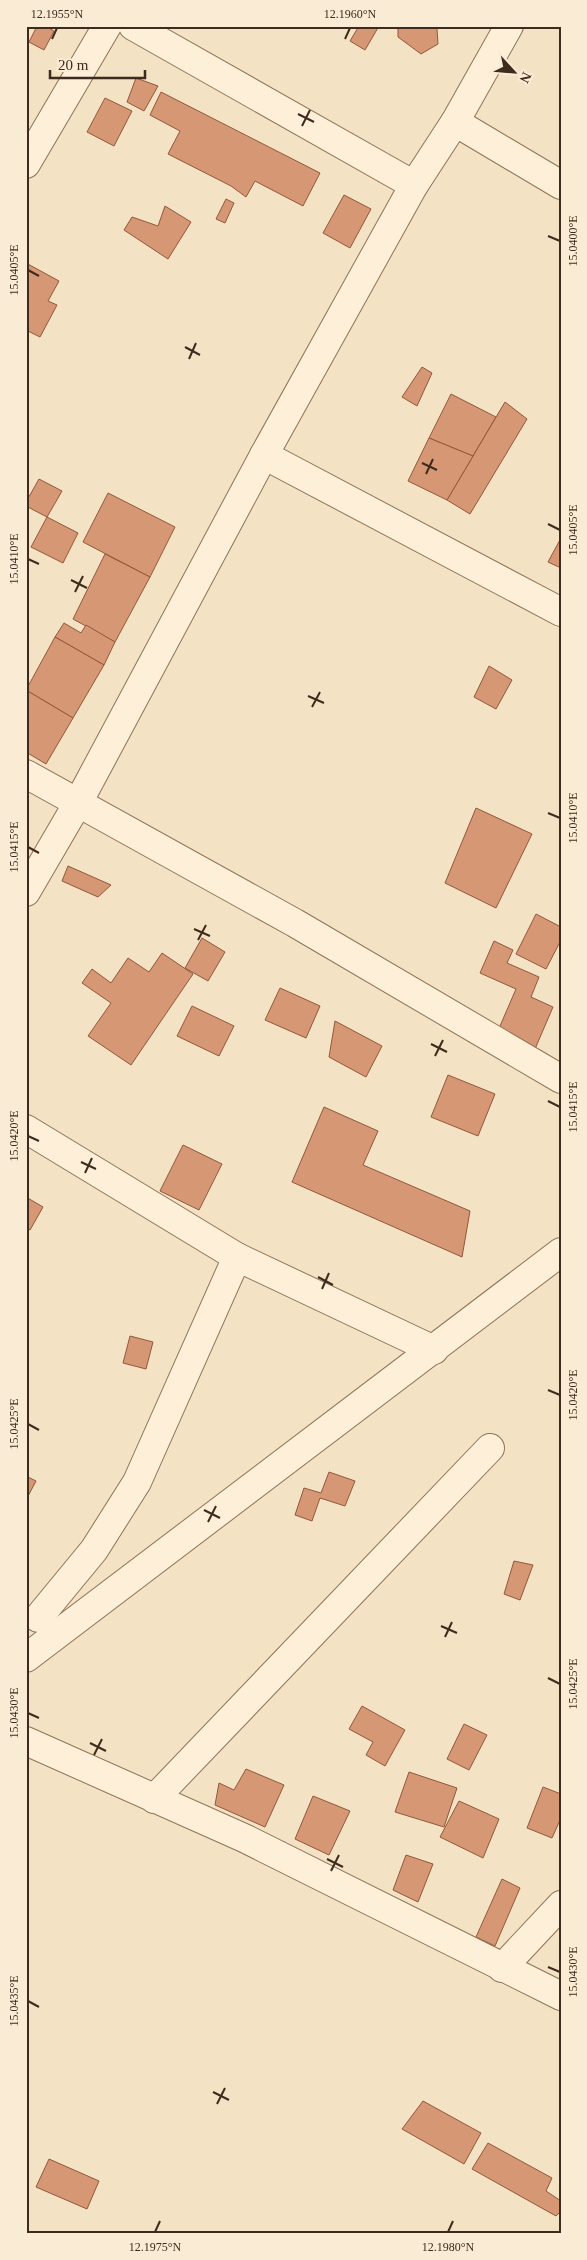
<svg xmlns="http://www.w3.org/2000/svg" width="587" height="2260" font-family="'Times New Roman',serif">
  <style>
    .building { fill: #d69774; stroke: #93573a }
    .lines { fill: none; stroke-linecap: round; stroke-linejoin: round }
    .minor-casing { stroke: #907257; stroke-width: 30 }
    .minor { stroke: #fdefd8; stroke-width: 28 }
    .ticks { fill: none; stroke: #3f2b1d; stroke-width: 2 }
    .neatline { fill: none; stroke: #3f2b1d; stroke-width: 2 }
    .ticks-label { font-size: 12px; text-anchor: middle; fill: #3f2b1d }
  </style>
  <rect width="100%" height="100%" fill="#f3e2c3"/>
  <!-- building -->
  <g class="building">
    <path d="M37 26H45L54 31 44 50 29 42Z"/>
    <path d="M359 26H379L365 50 350 41Z"/>
    <path d="M398 26H433L437 29 438 44 421 54 398 37Z"/>
    <path d="M136 78 158 86 144 111 127 102Z"/>
    <path d="M161 92 320 173 303 206 255 181 246 197 231 186 168 154 180 131 150 115Z"/>
    <path d="M105 98 132 111 114 146 87 132Z"/>
    <path d="M344 195 371 209 350 248 323 233Z"/>
    <path d="M226 199 234 203 225 223 216 219Z"/>
    <path d="M165 206 191 222 168 259 124 230 132 217 158 226Z"/>
    <path d="M26 263 59 281 48 301 57 305 40 337 26 330Z"/>
    <path d="M422 367 432 373 417 406 402 397Z"/>
    <path d="M451 394 496 417 473 456 429 438Z"/>
    <path d="M505 402 527 419 470 514 447 500Z"/>
    <path d="M429 438 473 456 447 500 408 481Z"/>
    <path d="M39 479 62 491 47 517 26 506V502Z"/>
    <path d="M108 493 175 527 150 577 83 542Z"/>
    <path d="M47 517 78 533 63 563 31 547Z"/>
    <path d="M561 538V568L548 562Z"/>
    <path d="M105 554 150 577 115 642 73 619Z"/>
    <path d="M64 623 81 633 86 625 115 642 104 665 55 637Z"/>
    <path d="M55 637 104 665 73 718 26 690Z"/>
    <path d="M489 666 512 680 496 709 474 697Z"/>
    <path d="M26 690 73 718 46 764 26 752Z"/>
    <path d="M476 808 532 834 496 908 445 883Z"/>
    <path d="M68 866 111 885 98 897 62 881Z"/>
    <path d="M536 914 561 927V940L546 969 516 954Z"/>
    <path d="M202 938 225 952 208 981 185 968Z"/>
    <path d="M494 941 513 950 507 963 539 977 531 997 553 1007 535 1049 497 1033 516 989 480 973Z"/>
    <path d="M162 953 193 974 131 1065 88 1036 111 1003 82 983 92 969 111 983 128 958 149 972Z"/>
    <path d="M280 988 320 1006 306 1038 265 1020Z"/>
    <path d="M192 1006 234 1026 219 1056 177 1036Z"/>
    <path d="M335 1021 382 1046 366 1077 329 1057Z"/>
    <path d="M448 1075 495 1094 478 1136 431 1117Z"/>
    <path d="M324 1107 378 1131 363 1165 470 1211 462 1257 292 1182Z"/>
    <path d="M183 1145 222 1164 199 1210 160 1191Z"/>
    <path d="M26 1197 43 1207 30 1230 26 1228Z"/>
    <path d="M130 1336 153 1342 146 1369 123 1363Z"/>
    <path d="M329 1472 355 1481 345 1506 320 1498 312 1521 295 1515 304 1488 321 1493Z"/>
    <path d="M26 1476 36 1481 26 1500Z"/>
    <path d="M514 1561 533 1565 520 1600 504 1594Z"/>
    <path d="M362 1706 405 1730 385 1766 366 1755 373 1742 349 1729Z"/>
    <path d="M464 1724 487 1735 469 1770 447 1759Z"/>
    <path d="M246 1769 284 1785 265 1827 215 1805 219 1783 234 1790Z"/>
    <path d="M409 1772 457 1788 444 1827 395 1812Z"/>
    <path d="M543 1787 561 1794V1818L552 1838 527 1828Z"/>
    <path d="M313 1796 350 1811 329 1855 295 1839Z"/>
    <path d="M459 1801 499 1819 483 1858 440 1837Z"/>
    <path d="M406 1855 433 1864 418 1902 393 1890Z"/>
    <path d="M502 1879 520 1888 495 1946 476 1937Z"/>
    <path d="M423 2101 481 2133 464 2164 402 2129Z"/>
    <path d="M488 2143 552 2178 546 2191 561 2201V2211L556 2216 472 2169Z"/>
    <path d="M49 2159 99 2181 87 2209 36 2187Z"/>
  </g>
  <g class="lines">
    <!-- minor casing -->
    <g class="minor-casing">
      <g id="minor">
        <path d="M133 26 414 185"/>
        <path d="M455 122 561 185"/>
        <path d="M26 164 107 26"/>
        <path d="M264 455 561 612"/>
        <path d="M26 774 295 923 561 1079"/>
        <path d="M26 892 79 801 264 455 414 185 455 122 509 26"/>
        <path d="M26 1129 237 1257"/>
        <path d="M38 1618 94 1550 137 1482 237 1257 434 1350"/>
        <path d="M26 1658 561 1252"/>
        <path d="M26 1741 244 1838 561 1996"/>
        <path d="M154 1799 490 1448"/>
        <path d="M502 1968 561 1905"/>
      </g>
    </g>
    <!-- minor -->
    <use href="#minor" class="minor"/>
  </g>
  <!-- ticks -->
  <path class="ticks" d="M52 39 57 28M345 39 350 28M298 114 314 122M302 126 310 110M548 236 560 241M28 270 39 276M185 347 200 355M189 359 196 343M422 463 437 470M426 474 433 459M548 524 560 530M28 559 39 564M71 580 87 588M75 592 83 576M308 696 324 703M312 707 320 692M548 813 560 818M28 847 39 853M194 929 210 936M198 940 206 925M431 1044 447 1052M435 1056 443 1040M548 1101 560 1107M28 1136 39 1141M81 1162 96 1169M85 1173 92 1158M318 1277 333 1285M322 1289 329 1273M548 1390 560 1395M28 1424 39 1430M204 1510 220 1518M208 1522 216 1506M441 1626 457 1633M445 1637 452 1622M548 1678 560 1684M28 1713 39 1718M90 1743 106 1751M94 1755 102 1739M327 1859 343 1867M331 1871 339 1855M548 1967 560 1972M28 2001 39 2007M213 2092 229 2100M217 2104 225 2088M155 2232 160 2221M448 2232 453 2221"/>
  <!-- border -->
  <rect width="587" height="2260" fill="none" stroke="#faecd4" stroke-width="55"/>
  <!-- north arrow -->
  <g transform="translate(514 72) rotate(116)" stroke="#faecd4" stroke-width="4" paint-order="stroke">
  <path d="M0-4L9 19L0 12L-9 19Z" fill="#3f2b1d"/>
  <text y="-8" font-size="14" font-weight="bold" text-anchor="middle" fill="#3f2b1d">N</text>
  </g>
  <!-- scale -->
  <path d="M50 70v8h95v-8" fill="none" stroke="#3f2b1d" stroke-width="2.5"/>
  <text x="58" y="70" font-size="15" fill="#3f2b1d" stroke="#faecd4" stroke-width="4" paint-order="stroke">20 m</text>
  <rect x="28" y="28" width="532" height="2204" class="neatline"/>
  <g class="ticks-label">
    <text x="57" y="18">12.1955°N</text>
    <text x="350" y="18">12.1960°N</text>
    <text transform="translate(573 241) rotate(-90)" y="4">15.0400°E</text>
    <text transform="translate(14 270) rotate(-90)" y="4">15.0405°E</text>
    <text transform="translate(573 530) rotate(-90)" y="4">15.0405°E</text>
    <text transform="translate(14 559) rotate(-90)" y="4">15.0410°E</text>
    <text transform="translate(573 818) rotate(-90)" y="4">15.0410°E</text>
    <text transform="translate(14 847) rotate(-90)" y="4">15.0415°E</text>
    <text transform="translate(573 1107) rotate(-90)" y="4">15.0415°E</text>
    <text transform="translate(14 1136) rotate(-90)" y="4">15.0420°E</text>
    <text transform="translate(573 1395) rotate(-90)" y="4">15.0420°E</text>
    <text transform="translate(14 1424) rotate(-90)" y="4">15.0425°E</text>
    <text transform="translate(573 1684) rotate(-90)" y="4">15.0425°E</text>
    <text transform="translate(14 1713) rotate(-90)" y="4">15.0430°E</text>
    <text transform="translate(573 1972) rotate(-90)" y="4">15.0430°E</text>
    <text transform="translate(14 2001) rotate(-90)" y="4">15.0435°E</text>
    <text x="155" y="2251">12.1975°N</text>
    <text x="448" y="2251">12.1980°N</text>
  </g>
</svg>
